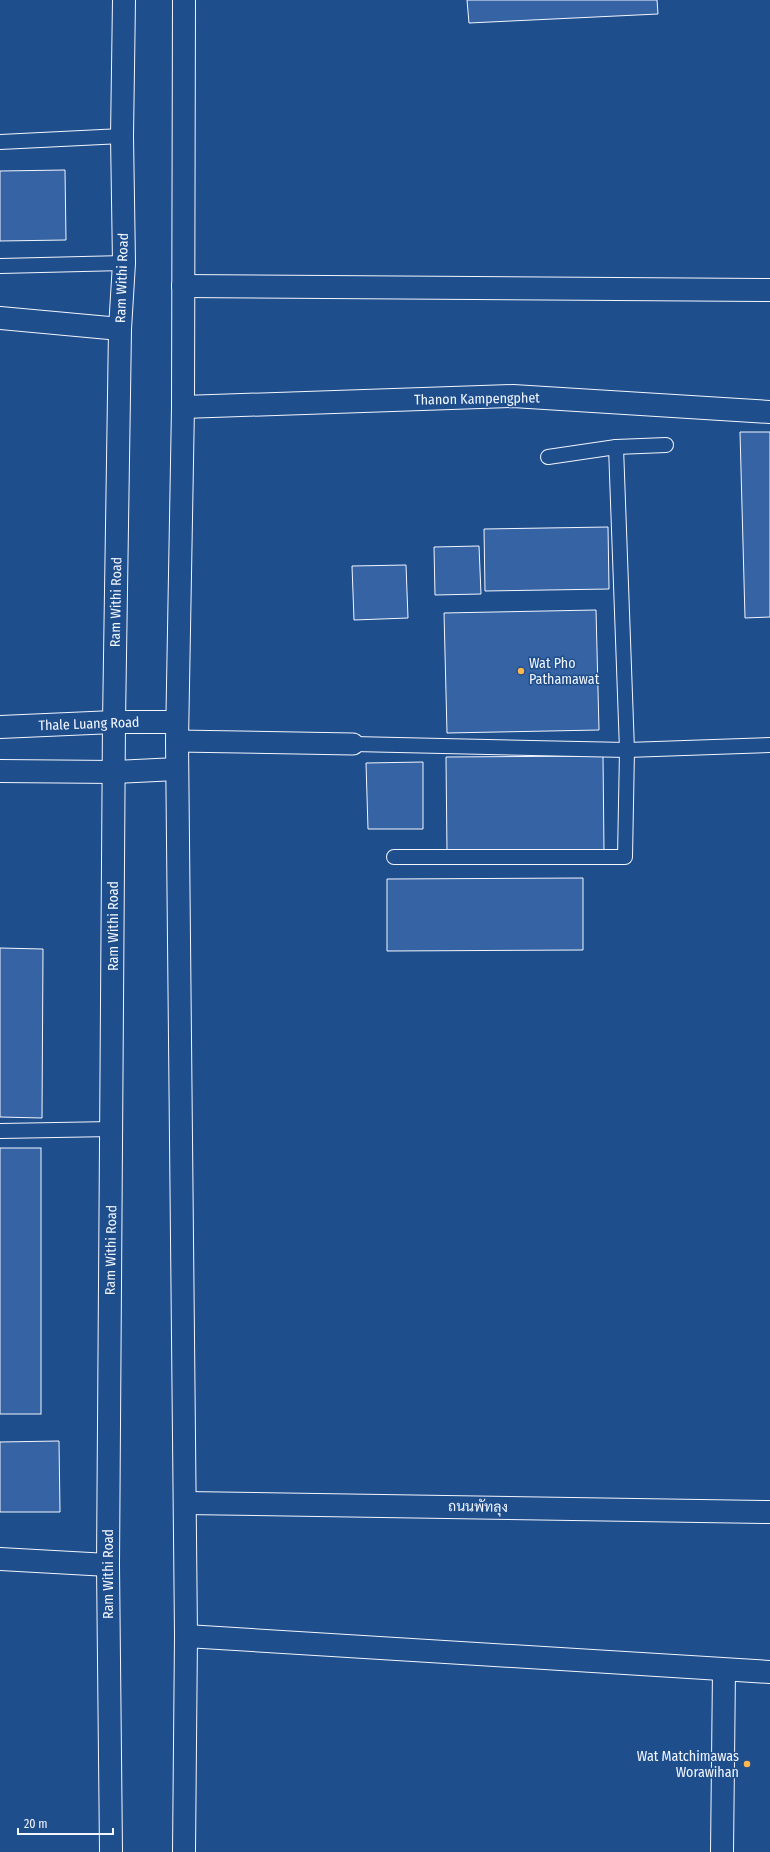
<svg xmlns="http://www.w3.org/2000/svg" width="770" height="1852" font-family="'Fira Sans Condensed',Sarabun,sans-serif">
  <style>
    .building { fill: #3563a3; stroke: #f2f6ff }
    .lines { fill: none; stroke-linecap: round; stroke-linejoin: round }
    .service-casing { stroke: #f2f6ff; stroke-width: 16 }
    .pedestrian-casing { stroke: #f2f6ff; stroke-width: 23 }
    .minor-casing { stroke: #f2f6ff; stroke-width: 24 }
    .secondary-casing { stroke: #f2f6ff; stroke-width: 24 }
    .primary-casing { stroke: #f2f6ff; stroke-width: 24 }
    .service { stroke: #1f4e8c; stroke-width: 14 }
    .pedestrian { stroke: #1f4e8c; stroke-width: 21 }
    .minor { stroke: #1f4e8c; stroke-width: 22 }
    .secondary { stroke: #1f4e8c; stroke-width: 22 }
    .primary { stroke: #1f4e8c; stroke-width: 22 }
    .poi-dot { fill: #ffb74d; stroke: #1f4e8c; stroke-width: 1.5 }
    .labels { text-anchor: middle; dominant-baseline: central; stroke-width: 3; stroke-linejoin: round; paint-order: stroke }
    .street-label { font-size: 14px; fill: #f2f6ff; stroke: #1f4e8c }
    .poi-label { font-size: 14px; fill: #f2f6ff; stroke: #1f4e8c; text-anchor: start }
  </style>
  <rect width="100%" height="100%" fill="#1f4e8c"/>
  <!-- building -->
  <g class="building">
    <path d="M467 0H657L658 14 469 23Z"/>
    <path d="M65 170 66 240 0 241V171Z"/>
    <path d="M740 432H770V617L745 618Z"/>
    <path d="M608 527 609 589 485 591 484 529Z"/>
    <path d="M479 546 481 594 435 595 434 547Z"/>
    <path d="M406 565 408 618 354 620 352 566Z"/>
    <path d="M596 610 599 730 447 733 444 613Z"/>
    <path d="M603 756 604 851 447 852 446 757Z"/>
    <path d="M423 762V829H368L366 763Z"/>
    <path d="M583 878V950L387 951V879Z"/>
    <path d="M0 948 43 949 42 1118 0 1117Z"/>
    <rect x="0" y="1148" width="41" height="266"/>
    <path d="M59 1441 60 1512H0V1442Z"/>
  </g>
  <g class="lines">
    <!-- service casing -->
    <g class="service-casing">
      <g id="service">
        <path d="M0 142 122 136"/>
        <path d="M0 266 124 263"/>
        <path d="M548 457 616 447 666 445"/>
        <path d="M353 744 627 750 770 745"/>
        <path d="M394 857H625L627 750 616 447"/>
        <path d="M0 1131 112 1129"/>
      </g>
    </g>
    <!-- pedestrian casing -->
    <g class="pedestrian-casing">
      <path id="pedestrian" d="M177 741 353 744"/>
    </g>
    <!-- minor casing -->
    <g class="minor-casing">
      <g id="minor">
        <path d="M183 286 770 290"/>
        <path d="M0 318 120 329"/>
        <path d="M183 407 513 396 770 412"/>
        <path d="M185 1503 770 1512"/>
        <path d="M0 1559 108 1565"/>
        <path d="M186 1636 770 1672"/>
        <path d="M722 1852 724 1670"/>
      </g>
    </g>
    <!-- secondary casing -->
    <g class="secondary-casing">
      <g id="secondary">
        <path d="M0 727 114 722H177"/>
        <path d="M0 771 115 772 177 769"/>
      </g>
    </g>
    <!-- primary casing -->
    <g class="primary-casing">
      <g id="primary">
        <path d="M184 0 183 407 177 741 186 1636 184 1852"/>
        <path d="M111 1852 108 1565 114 722 120 329 124 263 122 136 124 0"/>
      </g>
    </g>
    <!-- service -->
    <use href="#service" class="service"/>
    <!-- pedestrian -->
    <use href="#pedestrian" class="pedestrian"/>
    <!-- minor -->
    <use href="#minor" class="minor"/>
    <!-- secondary -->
    <use href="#secondary" class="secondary"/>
    <!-- primary -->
    <use href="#primary" class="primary"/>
  </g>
  <!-- markers -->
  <g class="poi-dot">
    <circle cx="521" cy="671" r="4"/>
    <circle cx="747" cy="1764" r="4"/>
  </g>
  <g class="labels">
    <!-- street labels -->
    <g class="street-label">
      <text transform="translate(122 278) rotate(-88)">Ram Withi Road</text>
      <text transform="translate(477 399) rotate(-1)">Thanon Kampengphet</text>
      <text transform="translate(116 602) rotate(-89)">Ram Withi Road</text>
      <text transform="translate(89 724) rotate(-2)">Thale Luang Road</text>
      <text transform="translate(113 926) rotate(-90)">Ram Withi Road</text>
      <text transform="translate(111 1250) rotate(-89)">Ram Withi Road</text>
      <text transform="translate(478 1507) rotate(1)">ถนนพัทลุง</text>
      <text transform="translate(108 1574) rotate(-90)">Ram Withi Road</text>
    </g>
    <!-- poi labels -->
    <g class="poi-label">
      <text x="529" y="663">Wat Pho<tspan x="529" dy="16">Pathamawat</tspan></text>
      <text x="739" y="1756" text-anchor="end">Wat Matchimawas<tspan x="739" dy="16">Worawihan</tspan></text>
    </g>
  </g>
  <!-- scale -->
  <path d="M18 1828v6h95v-6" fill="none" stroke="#f2f6ff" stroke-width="2"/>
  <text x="24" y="1828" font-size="12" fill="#f2f6ff" stroke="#1f4e8c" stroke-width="3" paint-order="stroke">20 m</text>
</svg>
